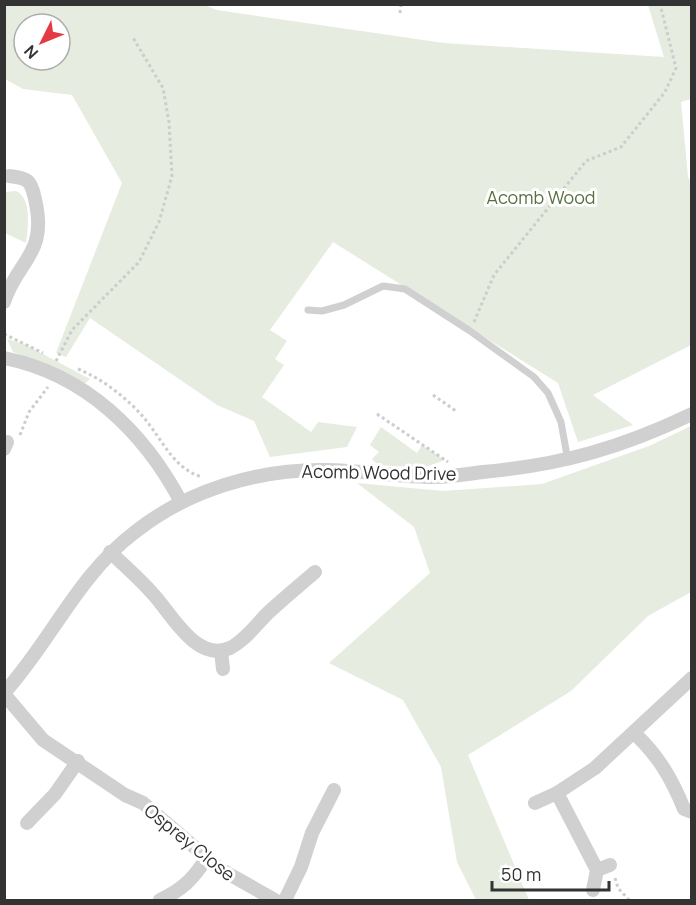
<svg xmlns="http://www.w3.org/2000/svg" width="696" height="905" font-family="Manrope,sans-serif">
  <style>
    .green { fill: #e6ecdf; fill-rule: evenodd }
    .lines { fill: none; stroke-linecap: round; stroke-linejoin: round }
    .path { stroke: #cdcdcd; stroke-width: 3; stroke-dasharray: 3 3; stroke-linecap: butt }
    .lane { stroke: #d0d0d0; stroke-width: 7 }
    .street { stroke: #d0d0d0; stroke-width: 14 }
    .labels { text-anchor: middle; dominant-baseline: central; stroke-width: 6; stroke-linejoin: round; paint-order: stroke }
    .park-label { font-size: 18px; fill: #56703f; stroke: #fff }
    .street-label { font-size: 18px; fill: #333; stroke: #fff }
  </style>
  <rect width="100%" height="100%" fill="#fff"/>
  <!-- green -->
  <g class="green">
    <path d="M4 5H204L217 10 444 43 664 57 648 5H691V99L681 102 688 177 692 185 691 345 593 395 633 425 578 442 558 383 333 242 270 330 287 341 275 359 284 365 262 397 311 432 318 422 357 427 347 447 270 457 254 421 217 405 90 318 66 357 56 353 122 183 72 95 23 89 5 79ZM24 24H60V60H24Z"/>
    <path d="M16 191C32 198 28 228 26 243L5 233V192Z"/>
    <path d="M7 339 24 344 90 379 84 384 56 368 13 352Z"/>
    <path d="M691 426V592L648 616 571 691 468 755 529 900H476L457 862 441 767 403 700 329 663 430 573 414 527 357 483 443 491 542 484 649 446Z"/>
    <path d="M381 427 417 453 422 445 445 460 423 468 378 465 372 459 379 452 370 445Z"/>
  </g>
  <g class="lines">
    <!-- path -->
    <g class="path">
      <path d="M400 13 401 4"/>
      <path d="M474 322 494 275 586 161 621 147 665 92 676 68 660 4"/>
      <path d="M4 334 43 353"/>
      <path d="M56 361 72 330 139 262 159 222 172 176 169 122 163 88 132 36"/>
      <path d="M78 369C103 379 128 399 145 419 163 441 174 469 202 477"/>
      <path d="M433 395 456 411"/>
      <path d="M377 414 448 462"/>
      <path d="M20 435 29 412 48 387"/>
      <path d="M615 878 618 888 629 900"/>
    </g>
    <!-- lane -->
    <path class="lane" d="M308 310 322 311 344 305 383 286 405 289 470 331 534 377 548 393 561 422 568 461"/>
    <!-- street -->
    <g class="street">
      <path d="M4 302C18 259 48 255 35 199 31 180 28 178 9 176"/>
      <path d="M4 358C85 374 144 432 181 502"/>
      <path d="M4 449 7 442"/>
      <path d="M110 552C125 566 140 579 153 594 171 613 196 663 230 648 246 640 257 623 270 611 285 597 300 585 315 572"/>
      <path d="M221 651 223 669"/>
      <path d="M4 693C51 641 78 575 135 532 188 490 258 469 325 470 361 470 398 477 434 477 450 477 467 474 483 472 561 465 621 448 692 414"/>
      <path d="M4 694 43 740 125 795 143 803 220 869 275 900"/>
      <path d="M634 733C658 755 672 779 684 809L692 812"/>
      <path d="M557 793 597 870 610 865"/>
      <path d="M535 803 557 793 595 768 692 678"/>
      <path d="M27 823 55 794 78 761"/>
      <path d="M593 890 597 870"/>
      <path d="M160 900C182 890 193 879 206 859"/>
      <path d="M285 900 301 867 312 833 334 790"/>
    </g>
  </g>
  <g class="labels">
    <!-- park labels -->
    <g class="park-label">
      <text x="541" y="197">Acomb Wood</text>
    </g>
    <!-- street labels -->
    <g class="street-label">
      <text transform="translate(379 472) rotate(1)">Acomb Wood Drive</text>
      <text transform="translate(190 842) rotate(39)">Osprey Close</text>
    </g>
  </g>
  <!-- border -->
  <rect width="696" height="905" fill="none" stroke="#333333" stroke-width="12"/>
  <!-- north arrow -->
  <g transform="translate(42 42) rotate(227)"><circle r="28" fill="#ffffff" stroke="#adadad" stroke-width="1.5"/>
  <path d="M0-4.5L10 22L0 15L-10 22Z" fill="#e63946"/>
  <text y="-9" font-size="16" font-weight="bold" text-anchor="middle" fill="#333333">N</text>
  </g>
  <!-- scale -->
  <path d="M492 881v9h117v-9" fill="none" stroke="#333333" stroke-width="3"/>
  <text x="501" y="881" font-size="18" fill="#333333" stroke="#ffffff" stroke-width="4.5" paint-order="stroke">50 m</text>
</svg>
